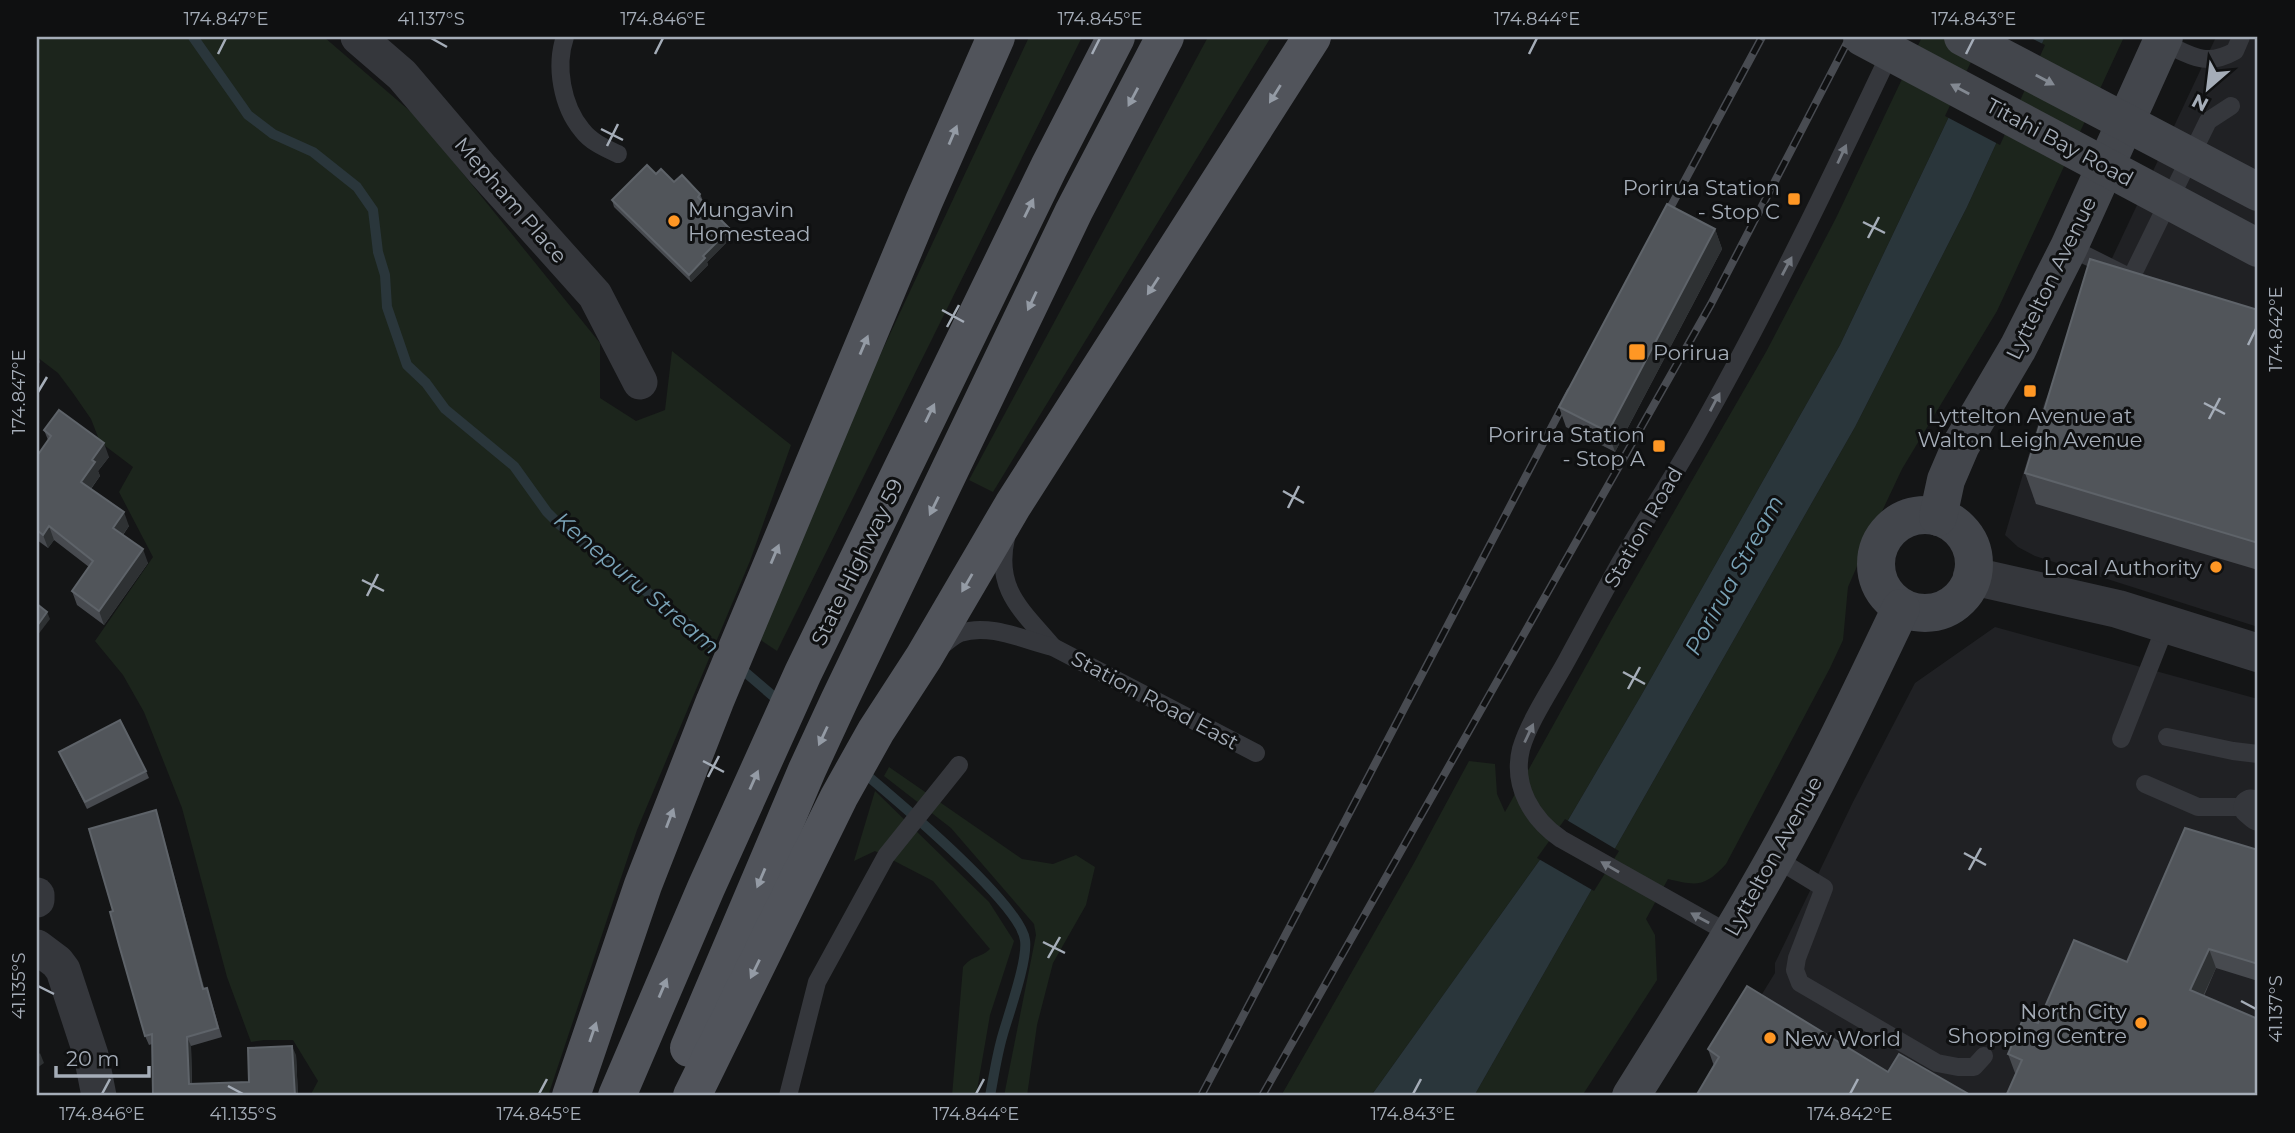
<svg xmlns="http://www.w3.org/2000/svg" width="2295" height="1133" font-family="Montserrat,sans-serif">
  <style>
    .built { fill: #202124 }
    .green { fill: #1c251c }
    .water { fill: #2a363b }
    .pier { fill: #141516 }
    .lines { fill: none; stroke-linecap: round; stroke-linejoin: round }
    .stream { stroke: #2a363b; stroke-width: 10 }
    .service { stroke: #35373c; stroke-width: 18 }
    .minor { stroke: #35373c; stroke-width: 35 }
    .tertiary { stroke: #35373c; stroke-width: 38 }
    .secondary { stroke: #43464c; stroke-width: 38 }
    .primary { stroke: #51545b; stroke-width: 38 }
    .rail-casing { stroke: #484b51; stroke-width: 8 }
    .rail { stroke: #0f1011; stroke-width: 5; stroke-dasharray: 16; stroke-linecap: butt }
    .secondary-bridge { stroke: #43464c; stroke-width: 38 }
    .wall { fill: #474a4f }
    .shaded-wall { fill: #2e3133 }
    .building { fill: #51555a; stroke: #5e6369; stroke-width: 2 }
    .oneway { fill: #838992 }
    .oneway2 { fill: #949ba5 }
    .oneway3 { fill: #737880 }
    .ticks { fill: none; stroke: #a5adb8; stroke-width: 2.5 }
    .poi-dot { fill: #ff9724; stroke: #0f1011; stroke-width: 2.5 }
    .labels { text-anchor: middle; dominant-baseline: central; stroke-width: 6; stroke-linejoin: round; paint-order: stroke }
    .street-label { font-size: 21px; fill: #a5adb8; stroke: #0f1011 }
    .poi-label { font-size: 21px; fill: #a5adb8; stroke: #0f1011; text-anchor: end }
    .water-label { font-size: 23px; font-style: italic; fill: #79a2b6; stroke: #0f1011 }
    .neatline { fill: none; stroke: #a5adb8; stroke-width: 2.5 }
    .ticks-label { font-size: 18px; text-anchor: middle; fill: #a5adb8 }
  </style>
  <rect width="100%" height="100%" fill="#141516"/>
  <!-- built -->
  <g class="built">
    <path d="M2216 37H2258V627L2035 556 2018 547 2005 535 2044 403Z"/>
    <path d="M1995 627 2258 699V1096H1699L1775 973V963L1853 802 1915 683Z"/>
  </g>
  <!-- green -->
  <g class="green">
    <path d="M37 37H324L418 118 600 343V398L636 421 665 410 672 351 791 445 750 561 637 830 548 1096H310L318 1081 293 1040H264L251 1042 227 977 182 808 144 712 123 675 95 641 153 557 119 492 133 467 100 442 91 419 73 393 58 373 37 357Z"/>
    <path d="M1029 37H1082L777 651 750 633Z"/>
    <path d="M1208 37H1271L993 492 969 480Z"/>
    <path d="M1922 37H1987L1840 345 1642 694 1567 822 1371 1096H1281L1414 863 1469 761 1495 764 1497 794 1505 812 1611 621 1766 352 1836 218Z"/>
    <path d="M2045 37H2124L1997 311 1902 469 1868 541 1848 587 1843 640 1830 668 1726 864C1705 887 1697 886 1668 879L1646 919 1655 935 1657 980 1582 1096H1474L1855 427 1967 207Z"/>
    <path d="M889 767 1022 859 1053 864 1076 855 1095 867 1086 905 1053 963 1037 1025 1027 1096H1004L1036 935 1034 924 951 828 884 776Z"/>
    <path d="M875 791 989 902 1014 941 990 1015 976 1096H952L963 967C972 955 981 958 990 949L933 881 875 851 854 861Z"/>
  </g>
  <!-- water -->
  <path class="water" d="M1987 37H2045L1967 207 1855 427 1474 1096H1371L1567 822 1642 694 1840 345Z"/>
  <!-- pier -->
  <g class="pier">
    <path d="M1983 37H2029L2045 45 2000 145 1945 116Z"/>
    <path d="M1565 819 1619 851 1594 891 1537 858Z"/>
  </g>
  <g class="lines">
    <!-- stream -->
    <g class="stream">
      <path d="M193 37 248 115 273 134 313 152 357 187 373 210 378 252 385 275 387 307 407 365 426 383 445 409 514 466 547 512 560 525 681 618 726 656"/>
      <path d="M738 666 780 702"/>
      <path d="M863 772C896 800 1020 903 1025 940 1028 960 1009 1013 1003 1034 997 1054 994 1075 990 1096"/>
    </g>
    <!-- service -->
    <g class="service">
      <path d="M565 37C555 66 562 106 582 130 591 142 605 148 618 154"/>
      <path d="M2162 42C2190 55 2205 68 2235 51L2241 37"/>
      <path d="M2069 247 2131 278 2208 121 2231 106"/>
      <path d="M1006 538C994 590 1023 611 1053 647"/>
      <path d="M941 646C947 642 953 636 960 633 990 623 1024 640 1053 647L1256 753"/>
      <path d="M2167 737 2233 751 2258 754"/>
      <path d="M2121 739 2166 625"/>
      <path d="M2145 784 2198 807H2251"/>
      <path d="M1775 858 1824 888 1797 958 1795 970 1800 983 1937 1063 1958 1067H1974L1984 1056"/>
      <path d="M1730 934 1561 839C1532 819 1512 786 1521 749 1529 721 1553 686 1567 660 1585 627 1602 595 1620 563 1646 518 1674 476 1699 431 1769 307 1831 178 1892 49"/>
      <path d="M788 1096 817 982 886 856 959 765"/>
    </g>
    <!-- minor -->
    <g class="minor">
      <path d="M358 37 402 75 482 169 595 295 640 382"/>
      <path d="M2251 807 2258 813"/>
      <path d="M37 895V900"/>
      <path d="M37 947 57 962 63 970 91 1055 99 1096"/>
    </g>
    <!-- tertiary -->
    <path class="tertiary" d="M1972 576 2118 609 2258 653"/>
    <!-- secondary -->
    <g class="secondary">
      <circle cx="1925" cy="564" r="49"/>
      <path d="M1938 517 1946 480 1961 445 2018 348 2069 247 2164 37"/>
      <path d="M1631 1096C1680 1018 1729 940 1774 860 1820 778 1861 692 1901 608"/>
    </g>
    <!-- primary -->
    <g class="primary">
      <path d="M689 1048 807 770 839 701 1074 211 1165 37"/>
      <path d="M571 1096 643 885 715 701 924 201 996 37"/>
      <path d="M617 1096 706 888 803 673 1049 167 1116 37"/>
      <path d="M692 1096 839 797 876 731 924 657 1013 505 1312 37"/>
    </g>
    <!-- rail casing -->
    <g class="rail-casing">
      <g id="rail">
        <path d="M1662 223 1762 37"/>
        <path d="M1201 1096 1570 392"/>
        <path d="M1262 1096 1711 304 1850 37"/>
      </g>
    </g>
    <!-- rail -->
    <use href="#rail" class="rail"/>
    <!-- secondary-bridge -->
    <g class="secondary-bridge">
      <path d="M1862 37 2258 248"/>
      <path d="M1963 37 2258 192"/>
    </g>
  </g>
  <!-- wall -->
  <g class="wall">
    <path d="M656 174 700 194 703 201 730 229 733 236 707 262 708 265 691 282 614 207 612 200Z"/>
    <path d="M1715 229 1722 249 1615 452 1566 427 1559 407Z"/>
    <path d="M2258 310V570L2036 504 2025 473Z"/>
    <path d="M44 430 109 457 98 471 100 476 91 489 129 526 123 535 148 563 104 625 77 605 72 591 89 567 54 540 48 548 37 540V456L48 440Z"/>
    <path d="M59 752 146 771 149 778 87 809Z"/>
    <path d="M156 810 204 989 210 997 222 1037 191 1046 192 1084 249 1082 296 1055 298 1096H153L152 1044 149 1045 145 1036 113 911Z"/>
    <path d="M2258 850V981L2216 968 2204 996 2015 1073 2008 1054 2038 1023 2127 962Z"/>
    <path d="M1708 1049 1888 1072 1714 1066Z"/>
  </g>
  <!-- shaded-wall -->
  <g class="shaded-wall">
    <path d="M730 229 733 236 707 262 708 265 691 282 689 275 703 256Z"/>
    <path d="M1715 229 1722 249 1615 452 1608 432Z"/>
    <path d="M37 353 40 362 37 367Z"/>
    <path d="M104 443 109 457 98 471 100 476 86 495 81 482 92 460Z"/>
    <path d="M124 512 129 526 118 541 113 528Z"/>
    <path d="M49 526 54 540 48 548 43 535Z"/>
    <path d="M143 549 148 563 104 625 99 611Z"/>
    <path d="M47 612 50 619 37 636V626Z"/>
    <path d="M156 810 159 819 207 998 203 989Z"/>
    <path d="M2209 949 2216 968 2197 1009 2190 990Z"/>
    <path d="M187 1037 191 1046 192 1093 189 1084Z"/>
    <path d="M292 1046 296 1055 298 1096H295Z"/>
    <path d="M40 1053 44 1063 37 1068V1056Z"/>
  </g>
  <!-- building -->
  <g class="building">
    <path d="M647 165 656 174 661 169 674 182 682 175 700 194 698 197 730 229 703 256 705 258 689 275 612 200Z"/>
    <path d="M1667 204 1715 229 1608 432 1559 407Z"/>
    <path d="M2090 259 2258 310V543L2025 473Z"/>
    <path d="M59 410 104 443 92 460 95 462 81 482 124 512 113 528 143 549 99 611 72 591 93 561 49 526 43 535 37 530V456L51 436 44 430Z"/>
    <path d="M37 604 47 612 37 626Z"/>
    <path d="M120 720 146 771 85 802 59 752Z"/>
    <path d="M156 810 203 989 207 988 218 1028 187 1037 189 1084 249 1082 248 1048 292 1046 295 1096H153L152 1034 145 1036 119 945 110 912 113 911 89 829Z"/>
    <path d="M2185 828 2258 850V964L2209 949 2190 990 2258 1019V1096H2006L2022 1060 2008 1054 2024 1017 2038 1023 2074 940 2127 962Z"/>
    <path d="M1747 986 1888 1072 1899 1054 1972 1096H1696L1719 1057 1708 1049Z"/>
  </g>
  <!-- one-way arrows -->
  <defs><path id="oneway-solid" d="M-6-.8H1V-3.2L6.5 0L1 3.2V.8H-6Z" transform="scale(1.75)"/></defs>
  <g class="oneway">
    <use href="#oneway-solid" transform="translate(2045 80) rotate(28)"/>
    <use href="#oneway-solid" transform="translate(1960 89) rotate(-152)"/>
  </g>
  <g class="oneway2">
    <use href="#oneway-solid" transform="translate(1275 94) rotate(122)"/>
    <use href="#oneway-solid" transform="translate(1133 97) rotate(118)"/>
    <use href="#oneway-solid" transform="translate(953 135) rotate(-67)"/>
    <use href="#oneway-solid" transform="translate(1029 208) rotate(-64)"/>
    <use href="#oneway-solid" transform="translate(1153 286) rotate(123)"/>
    <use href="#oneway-solid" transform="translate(1032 301) rotate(115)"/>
    <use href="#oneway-solid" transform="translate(864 345) rotate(-67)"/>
    <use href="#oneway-solid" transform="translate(930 413) rotate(-64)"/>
    <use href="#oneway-solid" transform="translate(934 506) rotate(116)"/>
    <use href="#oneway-solid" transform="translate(775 554) rotate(-67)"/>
    <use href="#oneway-solid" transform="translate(967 583) rotate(120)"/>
    <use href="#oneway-solid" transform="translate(823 736) rotate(115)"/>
    <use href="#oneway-solid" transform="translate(754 780) rotate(-66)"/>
    <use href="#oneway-solid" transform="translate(670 818) rotate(-69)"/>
    <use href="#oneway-solid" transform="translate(761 878) rotate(113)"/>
    <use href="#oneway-solid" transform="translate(755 969) rotate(116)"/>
    <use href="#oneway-solid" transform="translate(663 988) rotate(-67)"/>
    <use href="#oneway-solid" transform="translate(593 1032) rotate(-71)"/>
  </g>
  <g class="oneway3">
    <use href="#oneway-solid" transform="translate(1842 154) rotate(-65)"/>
    <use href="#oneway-solid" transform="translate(1787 266) rotate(-62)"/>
    <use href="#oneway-solid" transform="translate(1715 402) rotate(-62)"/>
    <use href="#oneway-solid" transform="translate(1529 733) rotate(-65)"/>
    <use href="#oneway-solid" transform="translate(1610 867) rotate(-150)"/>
    <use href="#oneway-solid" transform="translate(1700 918) rotate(-151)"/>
  </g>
  <!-- ticks -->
  <path class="ticks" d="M431 38 447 47M218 54 226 38M655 54 663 38M1092 54 1100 38M1529 54 1537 38M1966 54 1974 38M601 129 623 140M607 146 618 124M1863 222 1885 233M1868 238 1879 217M942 310 964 322M947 327 959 305M2248 345 2256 329M38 392 47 377M2204 403 2225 414M2209 419 2220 398M1283 491 1304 503M1288 508 1299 486M362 580 384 591M367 596 378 574M1623 672 1645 684M1628 689 1640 667M703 761 724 772M708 777 719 756M1964 853 1986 865M1969 870 1981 848M1043 942 1065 953M1048 958 1060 937M38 986 54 994M2241 1001 2256 1009M228 1086 243 1094M102 1094 110 1079M539 1094 547 1079M976 1094 984 1079M1413 1094 1421 1079M1850 1094 1858 1079"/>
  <!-- markers -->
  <g class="poi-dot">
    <rect x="1787" y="192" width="14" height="14" rx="3.5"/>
    <circle cx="674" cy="221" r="7"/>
    <rect x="1628" y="343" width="18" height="18" rx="3.5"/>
    <rect x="2023" y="384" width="14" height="14" rx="3.5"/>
    <rect x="1652" y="439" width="14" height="14" rx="3.5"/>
    <circle cx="2216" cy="567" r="7"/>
    <circle cx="2141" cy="1023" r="7"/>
    <circle cx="1770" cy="1038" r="7"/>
  </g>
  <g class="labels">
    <!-- street labels -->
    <g class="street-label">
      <text transform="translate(2060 142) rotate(28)">Titahi Bay Road</text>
      <text transform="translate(511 200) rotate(49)">Mepham Place</text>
      <text transform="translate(2051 278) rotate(-64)">Lyttelton Avenue</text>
      <text transform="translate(1643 527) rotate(-60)">Station Road</text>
      <text transform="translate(857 562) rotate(-64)">State Highway 59</text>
      <text transform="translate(1155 700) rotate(28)">Station Road East</text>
      <text transform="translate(1773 856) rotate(-61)">Lyttelton Avenue</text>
    </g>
    <!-- poi labels -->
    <g class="poi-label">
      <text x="1780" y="187">Porirua Station<tspan x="1780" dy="24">- Stop C</tspan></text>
      <text x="688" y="209" text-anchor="start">Mungavin<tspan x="688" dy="24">Homestead</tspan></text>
      <text x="1653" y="352" text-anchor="start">Porirua</text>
      <text x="2030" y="415" text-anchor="middle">Lyttelton Avenue at<tspan x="2030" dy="24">Walton Leigh Avenue</tspan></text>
      <text x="1645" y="434">Porirua Station<tspan x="1645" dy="24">- Stop A</tspan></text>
      <text x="2202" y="567">Local Authority</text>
      <text x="2127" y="1011">North City<tspan x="2127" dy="24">Shopping Centre</tspan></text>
      <text x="1784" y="1038" text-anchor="start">New World</text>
    </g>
    <!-- water labels -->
    <g class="water-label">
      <text transform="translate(1734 575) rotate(-61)">Porirua Stream</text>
      <text transform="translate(637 583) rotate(40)">Kenepuru Stream</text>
    </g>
  </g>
  <!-- border -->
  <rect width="2295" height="1133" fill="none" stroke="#0f1011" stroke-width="77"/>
  <!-- north arrow -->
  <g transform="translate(2208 88) rotate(208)" stroke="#0f1011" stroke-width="5" paint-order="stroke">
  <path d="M0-5L12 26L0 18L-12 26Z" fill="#a5adb8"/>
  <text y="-10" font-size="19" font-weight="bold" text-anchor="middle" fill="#a5adb8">N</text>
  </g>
  <!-- scale -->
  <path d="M56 1066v10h93v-10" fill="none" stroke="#a5adb8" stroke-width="3.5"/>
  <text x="66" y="1066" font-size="21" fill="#a5adb8" stroke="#0f1011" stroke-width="5" paint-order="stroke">20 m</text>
  <rect x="38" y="38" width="2218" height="1056" class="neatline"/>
  <g class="ticks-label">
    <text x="226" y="25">174.847°E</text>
    <text x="431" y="25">41.137°S</text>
    <text x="663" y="25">174.846°E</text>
    <text x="1100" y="25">174.845°E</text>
    <text x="1537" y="25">174.844°E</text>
    <text x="1974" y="25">174.843°E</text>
    <text transform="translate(2276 329) rotate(-90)" y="6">174.842°E</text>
    <text transform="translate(19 392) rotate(-90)" y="6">174.847°E</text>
    <text transform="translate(19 986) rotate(-90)" y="6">41.135°S</text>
    <text transform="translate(2276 1009) rotate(-90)" y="6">41.137°S</text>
    <text x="102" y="1120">174.846°E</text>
    <text x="243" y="1120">41.135°S</text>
    <text x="539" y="1120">174.845°E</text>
    <text x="976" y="1120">174.844°E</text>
    <text x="1413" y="1120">174.843°E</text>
    <text x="1850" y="1120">174.842°E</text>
  </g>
</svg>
